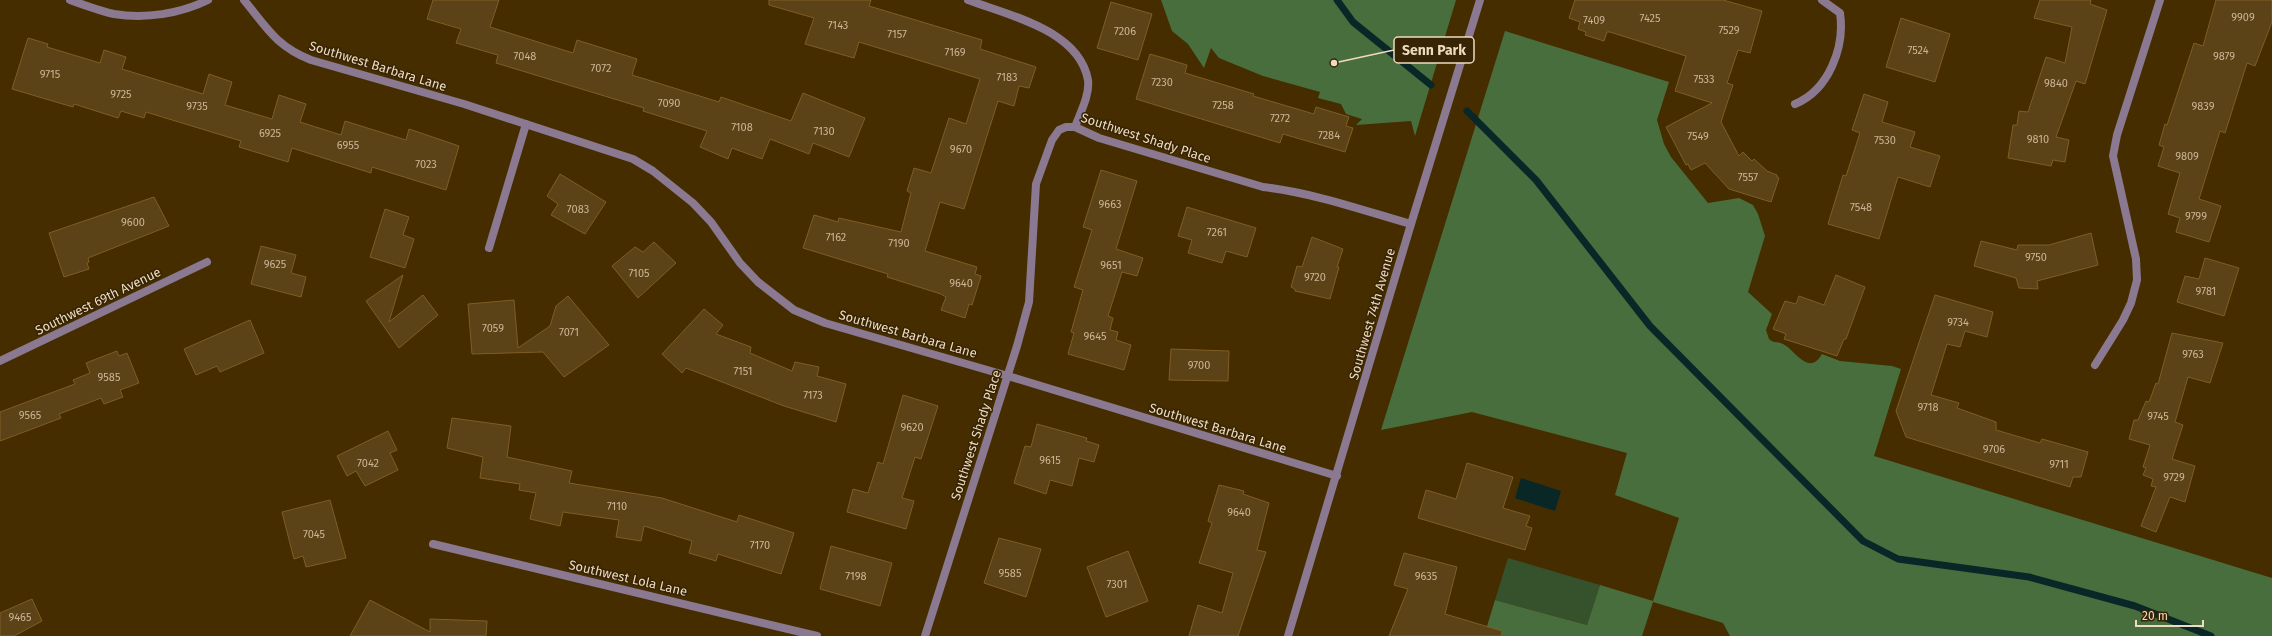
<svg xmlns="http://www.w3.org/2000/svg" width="2272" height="636" font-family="'Fira Sans',sans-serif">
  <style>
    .green { fill: #36522c }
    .forest { fill: #496e3d }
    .water { fill: #0a2728 }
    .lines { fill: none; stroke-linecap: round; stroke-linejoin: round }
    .stream { stroke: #0a2728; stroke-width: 7 }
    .building { fill: #5c4217; stroke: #7f5e24 }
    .street { stroke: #8a7990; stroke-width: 8 }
    .labels { text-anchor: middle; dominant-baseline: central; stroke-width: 3; stroke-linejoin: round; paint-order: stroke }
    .number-label { font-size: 11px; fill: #cab595 }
    .street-label { font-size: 13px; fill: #eedbbf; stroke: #362405 }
    .leader { fill: none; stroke: #eedbbf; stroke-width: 1.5 }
    .callout-dot { fill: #eedbbf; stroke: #362405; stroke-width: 1.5 }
    .callout { fill: #362405; stroke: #eedbbf; stroke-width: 1.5 }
    .callout-label { font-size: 14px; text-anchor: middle; font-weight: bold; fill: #eedbbf }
  </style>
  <rect width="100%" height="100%" fill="#452d00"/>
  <!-- green -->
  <path class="green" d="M1508 558 1600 585 1587 625 1495 600Z"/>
  <!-- forest -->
  <g class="forest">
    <path d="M1161 0H1456L1415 136 1411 121 1356 125 1362 119 1346 114 1341 104 1318 98 1320 92 1263 76 1219 58 1211 48 1204 68 1188 44 1172 31Z"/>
    <path d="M1505 31 1669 82 1657 120 1664 144 1671 157 1708 203 1739 198 1753 205 1758 214 1765 236 1748 292 1772 314 1766 330 1769 339C1774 344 1779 341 1783 344 1795 350 1809 377 1822 354L1840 361 1892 366 1901 369 1874 456 2272 578V636H1730L1723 623 1653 602 1642 636H1484L1495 600 1587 625 1600 585 1653 601 1679 518 1615 495 1627 453 1472 412 1381 430Z"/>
  </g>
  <!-- water -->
  <path class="water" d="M1521 478 1561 491 1555 511 1515 498Z"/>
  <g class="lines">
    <!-- stream -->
    <g class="stream">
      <path d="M1337 0 1353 22 1431 85"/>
      <path d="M1467 111 1536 180 1650 326 1863 541 1898 559 2029 577 2135 606 2211 636"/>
    </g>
  </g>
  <!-- building -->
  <g class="building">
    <path d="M433 0H499L490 27 573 53 577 40 637 59 632 75 719 102 721 97 791 121 803 93 865 118 849 157 813 143 809 154 770 139 762 159 732 148 728 159 700 147 707 131 643 111 644 108 496 63 498 55 456 43 461 29 427 19Z"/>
    <path d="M769 0H871L869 6 982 40 980 49 1036 67 1029 88 1019 86 1014 106 998 101 964 209 940 202 925 251 977 267 975 274 981 276 972 305 969 304 965 318 941 310 946 297 941 294 887 277 888 274 803 248 814 215 838 222 839 218 901 232 911 193 907 191 914 168 931 173 949 118 966 124 980 79 859 42 854 58 805 44 814 18 769 5Z"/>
    <path d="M1575 0H1723L1762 11 1750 53 1738 50 1727 83 1733 85 1721 122 1739 156 1743 152 1752 161 1754 159 1767 171 1777 175V177L1779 178 1771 202 1729 189 1705 163 1691 170 1688 164 1686 165 1666 127 1712 103 1675 91 1686 56 1610 32H1607L1604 41 1585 35 1586 32 1578 29 1580 22 1569 18Z"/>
    <path d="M2040 0H2091L2090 4 2107 10 2085 84 2076 81 2056 137 2069 140 2065 162 2053 160 2051 166 2008 158 2013 125H2017L2019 111 2028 112 2046 57 2065 63 2072 27 2034 18Z"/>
    <path d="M2216 0H2272V22L2255 66 2247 63 2225 133 2220 131 2199 199 2221 206 2209 242 2176 232 2180 218 2168 214 2180 173 2158 166 2164 147 2159 145 2165 124 2167 125 2194 43 2203 46Z"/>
    <path d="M1111 2 1152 14 1138 60 1097 48Z"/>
    <path d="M1901 18 1950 34 1935 82 1886 67Z"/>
    <path d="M28 38 48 44 47 47 100 63 104 50 126 57 122 69 203 94 209 74 232 82 225 105 272 119 279 95 306 104 300 122 341 135 345 121 406 140 409 129 459 146 446 190 372 167 371 173 292 148 288 162 239 147 241 141 146 112 144 118 121 111 118 118 74 104 73 107 12 89Z"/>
    <path d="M1150 54 1187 65 1185 73 1254 94 1253 96 1314 114 1316 107 1349 117 1346 126 1353 128 1345 152 1283 134 1280 143 1136 99Z"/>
    <path d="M1864 94 1888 102 1882 122 1915 132 1910 147 1940 156 1930 187 1898 177 1879 239 1828 224 1843 175 1846 176 1860 133 1852 130Z"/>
    <path d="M1101 170 1137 181 1116 249 1143 258 1137 276 1122 272 1108 316 1113 318 1110 330 1118 332 1116 340 1131 345 1124 370 1068 354 1074 333 1071 332 1083 290 1074 287 1092 230 1083 227Z"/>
    <path d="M560 174 606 202 585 234 551 215 558 204 547 196Z"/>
    <path d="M154 197 169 226 88 258 89 262 87 263 89 269 64 277 49 233Z"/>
    <path d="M1187 207 1256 228 1247 257 1226 251 1222 263 1188 253 1192 240 1178 236Z"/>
    <path d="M385 209 409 217 403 235 414 239 405 268 370 257Z"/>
    <path d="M2091 233 2098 265 2037 281 2038 289 2019 288 2016 278 1974 266 1981 241 2017 250 2018 245H2049Z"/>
    <path d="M1312 237 1343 249 1337 267H1339L1330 299 1295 291V289L1291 287 1297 266 1302 267Z"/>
    <path d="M654 242 676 263 638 298 612 266 635 247 643 252Z"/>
    <path d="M261 246 296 255 291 273 306 277 301 297 251 284Z"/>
    <path d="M2205 258 2239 268 2224 316 2177 302 2185 276 2199 279Z"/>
    <path d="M403 275 389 322 423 295 438 315 399 348 366 301Z"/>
    <path d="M1836 275 1865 287 1846 339H1844L1837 356 1784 339 1786 334 1773 329 1785 301 1796 304 1799 296 1824 305Z"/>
    <path d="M1935 295 1993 312 1987 337 1965 331 1960 347 1947 344 1931 395 1959 403 1957 408 1996 422V430L2040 443 2042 439 2088 452 2081 477H2073L2070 487 1906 437 1896 411Z"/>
    <path d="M568 296 609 345 564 377 543 352 472 354 468 304 514 300 518 348 550 326 556 306Z"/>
    <path d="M704 309 723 325 716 334 751 347 750 353 792 371 795 362 819 367 817 376 846 384 836 422 784 406 686 368 682 373 662 354Z"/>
    <path d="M250 320 264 353 220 372 217 366 196 375 184 349Z"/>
    <path d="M2172 333 2223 343 2210 383 2188 377 2175 422 2183 425 2172 459 2195 466 2185 502 2170 497 2156 532 2141 526 2156 487 2151 486 2153 479 2143 475 2146 468 2143 467 2150 445 2129 439 2134 420H2138L2146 401 2149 402 2156 383 2158 384Z"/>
    <path d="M1171 349 1229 351 1228 381 1169 380Z"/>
    <path d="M117 351 119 356 127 353 139 383 120 390 123 397 104 404 101 398 59 414 61 418 0 441V412L75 384 73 380 90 373 86 363Z"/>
    <path d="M903 395 938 406 921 459 915 457 902 498 914 501 906 529 847 512 853 489 868 493 878 462 883 464Z"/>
    <path d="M452 418 511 426 507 457 572 471 569 483 662 498 737 522 739 515 794 533 781 574 718 554 716 561 689 553 692 541 644 526 641 541 616 537 619 520 563 512 560 526 530 519 536 493 519 490 520 484 480 478 483 457 447 448Z"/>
    <path d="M1037 424 1087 438 1086 441 1099 445 1094 462 1079 458 1072 486 1050 480 1046 494 1014 483 1025 446 1031 447Z"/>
    <path d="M388 431 397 450 390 453 398 470 365 486 356 471 347 476 337 456Z"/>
    <path d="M1467 463 1513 477 1503 508 1530 516 1526 526 1532 528 1525 550 1418 518 1426 490 1456 499Z"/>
    <path d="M1219 485 1244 491 1243 494 1269 503 1257 550 1266 552 1238 636H1189L1198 605 1222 613 1233 573 1199 563 1212 523 1208 521Z"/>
    <path d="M330 500 346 558 306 567 303 556 294 559 282 512Z"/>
    <path d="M999 538 1041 549 1026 597 984 583Z"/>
    <path d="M831 546 892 563 880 606 820 589Z"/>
    <path d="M1128 551 1148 601 1106 617 1087 567Z"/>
    <path d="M1404 553 1457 567 1445 614 1502 631 1501 636H1389L1408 589 1394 585Z"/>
    <path d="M32 599 42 621 14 636H0V613Z"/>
    <path d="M370 600 430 632V619L487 621 486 636H350Z"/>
  </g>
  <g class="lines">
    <!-- street -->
    <g class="street">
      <path d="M70 0C84 5 100 11 114 14 145 19 180 14 208 0"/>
      <path d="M244 0C267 28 276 46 311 60L464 104 633 159 653 171 693 203 711 222 740 263 758 282 794 310 825 323 1008 376 1337 476"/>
      <path d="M968 0C1008 15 1079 30 1088 80 1090 95 1080 113 1075 127"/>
      <path d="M1795 104C1829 90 1845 47 1840 13L1822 0"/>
      <path d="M489 248 526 124"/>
      <path d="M0 361 207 262"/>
      <path d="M2095 365 2123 320 2131 303 2137 280 2136 259 2113 156 2117 135 2160 0"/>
      <path d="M433 544 817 636"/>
      <path d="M925 636 1017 346 1029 302 1036 184 1052 140 1059 130 1066 127H1075L1099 138 1263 187C1314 193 1362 210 1411 224"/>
      <path d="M1288 636 1411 224 1480 0"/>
    </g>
  </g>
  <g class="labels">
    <!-- number labels -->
    <g class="number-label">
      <text x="2243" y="17">9909</text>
      <text x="1650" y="18">7425</text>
      <text x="1594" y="20">7409</text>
      <text x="838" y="25">7143</text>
      <text x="1729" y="30">7529</text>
      <text x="1125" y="31">7206</text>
      <text x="897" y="34">7157</text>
      <text x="1918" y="50">7524</text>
      <text x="955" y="52">7169</text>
      <text x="525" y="56">7048</text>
      <text x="2224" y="56">9879</text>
      <text x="601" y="68">7072</text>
      <text x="50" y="74">9715</text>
      <text x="1007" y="77">7183</text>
      <text x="1704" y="79">7533</text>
      <text x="1162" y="82">7230</text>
      <text x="2056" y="83">9840</text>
      <text x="121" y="94">9725</text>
      <text x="669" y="103">7090</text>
      <text x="1223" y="105">7258</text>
      <text x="197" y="106">9735</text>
      <text x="2203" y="106">9839</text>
      <text x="1280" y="118">7272</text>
      <text x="742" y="127">7108</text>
      <text x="824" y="131">7130</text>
      <text x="270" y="133">6925</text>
      <text x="1329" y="135">7284</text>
      <text x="1698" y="136">7549</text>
      <text x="2038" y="139">9810</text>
      <text x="1885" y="140">7530</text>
      <text x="348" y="145">6955</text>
      <text x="961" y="149">9670</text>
      <text x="2187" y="156">9809</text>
      <text x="426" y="164">7023</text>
      <text x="1748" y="177">7557</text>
      <text x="1110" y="204">9663</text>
      <text x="1861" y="207">7548</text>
      <text x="578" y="209">7083</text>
      <text x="2196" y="216">9799</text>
      <text x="133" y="222">9600</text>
      <text x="1217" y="232">7261</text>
      <text x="836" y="237">7162</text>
      <text x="899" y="243">7190</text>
      <text x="2036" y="257">9750</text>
      <text x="275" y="264">9625</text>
      <text x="1111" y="265">9651</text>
      <text x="639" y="273">7105</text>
      <text x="1315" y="277">9720</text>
      <text x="961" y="283">9640</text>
      <text x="2206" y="291">9781</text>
      <text x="1958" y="322">9734</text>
      <text x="493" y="328">7059</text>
      <text x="569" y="332">7071</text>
      <text x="1095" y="336">9645</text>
      <text x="2193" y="354">9763</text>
      <text x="1199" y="365">9700</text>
      <text x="743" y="371">7151</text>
      <text x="109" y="377">9585</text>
      <text x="813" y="395">7173</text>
      <text x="1928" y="407">9718</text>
      <text x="30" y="415">9565</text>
      <text x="2158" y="416">9745</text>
      <text x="912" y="427">9620</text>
      <text x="1994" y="449">9706</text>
      <text x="1050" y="460">9615</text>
      <text x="368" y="463">7042</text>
      <text x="2059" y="464">9711</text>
      <text x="2174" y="477">9729</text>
      <text x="617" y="506">7110</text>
      <text x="1239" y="512">9640</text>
      <text x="314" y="534">7045</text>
      <text x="760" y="545">7170</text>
      <text x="1010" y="573">9585</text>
      <text x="856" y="576">7198</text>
      <text x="1426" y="576">9635</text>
      <text x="1117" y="584">7301</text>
      <text x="20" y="617">9465</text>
    </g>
    <!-- street labels -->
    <g class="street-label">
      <text transform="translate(378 66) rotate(17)">Southwest Barbara Lane</text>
      <text transform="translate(1146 138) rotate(18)">Southwest Shady Place</text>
      <text transform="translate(98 301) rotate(-26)">Southwest 69th Avenue</text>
      <text transform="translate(1372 314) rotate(-74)">Southwest 74th Avenue</text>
      <text transform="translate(908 334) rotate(16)">Southwest Barbara Lane</text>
      <text transform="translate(1218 428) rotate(17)">Southwest Barbara Lane</text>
      <text transform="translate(976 435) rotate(-72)">Southwest Shady Place</text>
      <text transform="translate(628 578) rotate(13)">Southwest Lola Lane</text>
    </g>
  </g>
  <!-- callouts -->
  <path class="leader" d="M1334 63L1394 50"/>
  <circle class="callout-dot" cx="1334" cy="63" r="4"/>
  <rect class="callout" x="1394" y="37" width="80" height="26" rx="4"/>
  <g class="callout-label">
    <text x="1434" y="55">Senn Park</text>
  </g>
  <!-- scale -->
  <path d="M2136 620v6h67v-6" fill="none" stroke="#eedbbf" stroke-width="2"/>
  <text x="2142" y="620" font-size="12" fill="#eedbbf" stroke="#362405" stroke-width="3" paint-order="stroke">20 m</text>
</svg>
